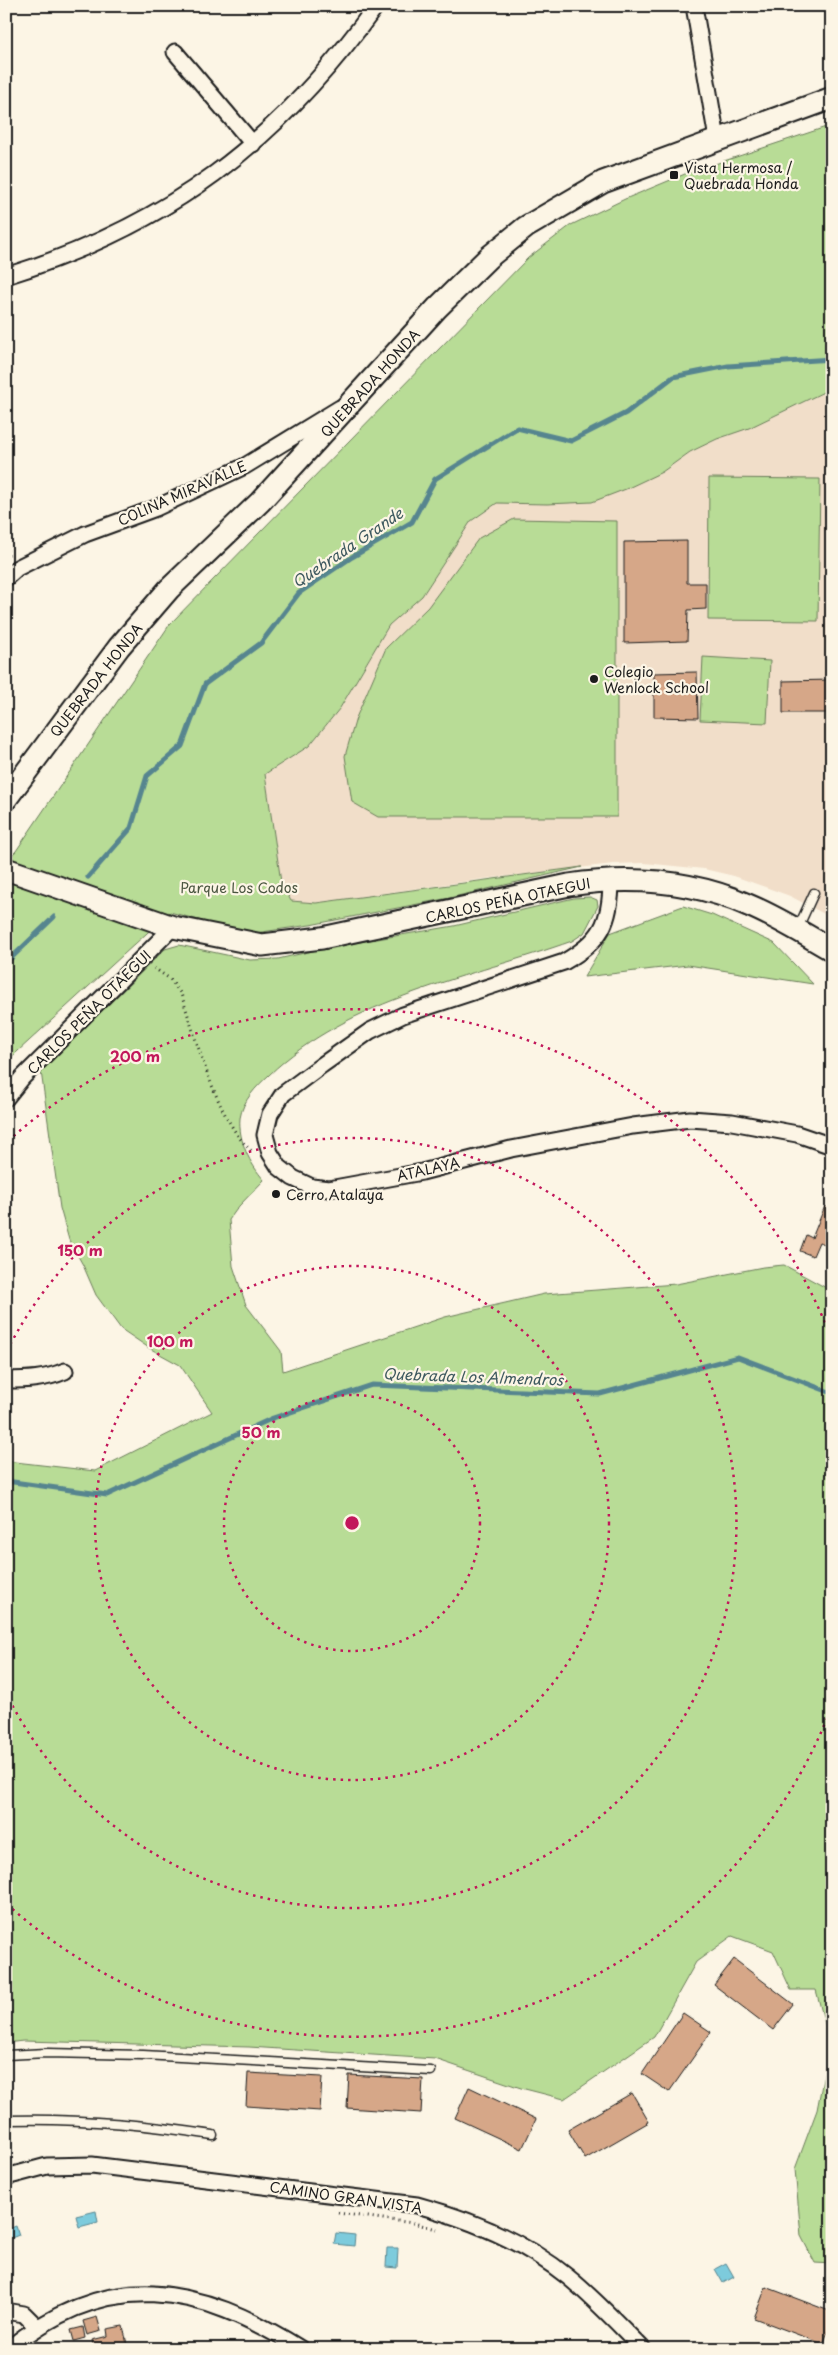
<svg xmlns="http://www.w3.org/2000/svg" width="838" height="2355" font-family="'Playpen Sans',sans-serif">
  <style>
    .built { fill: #f1dec9 }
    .green { fill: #b8dc96; stroke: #6a7c59 }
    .water { fill: #7dcbdc; stroke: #56858f }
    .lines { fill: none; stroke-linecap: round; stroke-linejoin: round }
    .stream { stroke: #56858f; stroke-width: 5 }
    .building { fill: #d6a788; stroke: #1c1c1c }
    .lane-casing { stroke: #1c1c1c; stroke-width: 11 }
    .street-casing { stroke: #1c1c1c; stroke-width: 19 }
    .secondary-casing { stroke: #1c1c1c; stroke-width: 25 }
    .path { stroke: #1c1c1c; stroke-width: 3; stroke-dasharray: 1 4; stroke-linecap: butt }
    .lane { stroke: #fcf5e5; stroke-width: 8 }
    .street { stroke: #fcf5e5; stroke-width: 15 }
    .secondary { stroke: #fcf5e5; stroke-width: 21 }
    .ring { fill: none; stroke: #c2185b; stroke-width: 2.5; stroke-dasharray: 2.5 5 }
    .poi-dot { fill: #1c1c1c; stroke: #fcf5e5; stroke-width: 2 }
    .labels { text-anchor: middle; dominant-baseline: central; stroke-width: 4.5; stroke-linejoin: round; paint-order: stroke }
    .poi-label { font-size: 14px; fill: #1c1c1c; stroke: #fcf5e5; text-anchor: start }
    .street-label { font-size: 14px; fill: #1c1c1c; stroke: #fcf5e5 }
    .park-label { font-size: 14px; fill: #4b5641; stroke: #fcf5e5 }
    .water-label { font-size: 15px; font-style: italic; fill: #3e595f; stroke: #fcf5e5 }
    .centre { fill: #c2185b; stroke: #fcf5e5; stroke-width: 2.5 }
    .ring-label { font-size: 15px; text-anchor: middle; font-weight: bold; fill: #c2185b; stroke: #fcf5e5; stroke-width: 4.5; stroke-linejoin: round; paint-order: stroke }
  </style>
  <rect width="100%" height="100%" fill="#fcf5e5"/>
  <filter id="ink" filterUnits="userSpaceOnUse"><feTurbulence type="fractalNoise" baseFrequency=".02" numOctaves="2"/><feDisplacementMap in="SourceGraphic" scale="10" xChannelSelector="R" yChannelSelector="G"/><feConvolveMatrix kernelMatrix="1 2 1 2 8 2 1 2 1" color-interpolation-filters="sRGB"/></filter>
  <g filter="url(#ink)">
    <!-- built -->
    <path class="built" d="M832 388V918L790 896 734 876 704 869 644 863 613 864 483 879 316 903 291 901 281 882 265 774 309 746 340 708 389 625 422 596 471 521 497 503 547 504 662 472 690 452 717 439 749 428Z"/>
    <!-- green -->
    <g class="green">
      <path d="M832 125V388L749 428 717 439 690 452 662 472 626 489 592 502 547 504 497 503 471 521 422 596 389 625 340 708 309 746 265 774 281 882 291 901 316 903 582 867 449 898 310 925 255 933 213 924 170 912 6 1062V861L16 851 170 624 528 258 571 225 625 199 685 174Z"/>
      <path d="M709 478 820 479 818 621 708 620Z"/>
      <path d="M514 519 617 521V817H378L352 802 345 756 356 718 386 648 428 607 479 538Z"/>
      <path d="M703 657 770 661 767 723 700 720Z"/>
      <path d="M590 897 597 900 598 906 584 933 572 941C472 977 349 998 269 1075 256 1087 243 1100 240 1118 238 1141 250 1164 264 1180L239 1206 229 1220 233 1266 246 1305 281 1351 283 1371 445 1317 544 1294 676 1284 763 1267 784 1265 832 1291V2264L815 2263 801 2236 795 2169 817 2110 830 2043 816 1990H791L773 1951 732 1936 696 1962 654 2037 564 2099 521 2088 435 2059 249 2047 23 2041 6 2043V1461L95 1471 212 1412 180 1365 149 1348 121 1329 96 1295 83 1265 69 1240 60 1208 41 1071 165 949 179 945 250 960 278 959 330 947 454 926 574 898Z"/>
      <path d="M683 906 712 915 774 943 813 984 688 965 584 977 610 933Z"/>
    </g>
    <!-- water -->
    <g class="water">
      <path d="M96 2211 98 2222 79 2227 76 2216Z"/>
      <path d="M16 2226 19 2235 6 2240V2230Z"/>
      <path d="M336 2233 355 2235 354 2246 334 2244Z"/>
      <path d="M387 2248H398L397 2268 386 2267Z"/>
      <path d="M726 2263 734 2277 723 2283 715 2269Z"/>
    </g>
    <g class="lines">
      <!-- stream -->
      <g class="stream">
        <path d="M88 877 131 828 147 776 182 746 205 684 261 643 299 593 352 557 412 522 435 479 517 428 571 441 626 413 673 377 728 366 832 359"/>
        <path d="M6 963 54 917"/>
        <path d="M6 1481 107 1495 273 1418 372 1385 600 1394 738 1357 832 1393"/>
      </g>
    </g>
    <!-- building -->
    <g class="building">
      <path d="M687 541V583H706V609L688 610 687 641 624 643V542Z"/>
      <path d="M697 672 698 718 654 717V673Z"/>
      <path d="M832 680V713H783V681Z"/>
      <path d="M832 1204V1237L828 1245 819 1242 813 1256 800 1251 806 1235 812 1238 825 1206 830 1208Z"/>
      <path d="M734 1959 793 2004 773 2030 714 1985Z"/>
      <path d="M683 2013 711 2032 669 2092 642 2074Z"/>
      <path d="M248 2073 322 2077 320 2111 246 2106Z"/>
      <path d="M349 2075 423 2079 421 2113 347 2108Z"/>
      <path d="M469 2087 536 2119 522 2149 455 2118Z"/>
      <path d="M632 2093 649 2122 585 2159 568 2130Z"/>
      <path d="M766 2287 832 2312V2322L823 2344 754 2318Z"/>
      <path d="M97 2317 101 2331 87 2335 83 2321Z"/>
      <path d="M123 2326 128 2349H94L92 2340 108 2336 107 2329Z"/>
      <path d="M83 2327 85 2338 74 2341 71 2330Z"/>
    </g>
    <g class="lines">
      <!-- lane casing -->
      <g class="lane-casing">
        <g id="lane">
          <path d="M798 928 814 893"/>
          <path d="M6 2055 47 2053 143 2055 431 2071"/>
          <path d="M6 2120C76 2118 144 2124 213 2135"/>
        </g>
      </g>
      <!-- street casing -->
      <g class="street-casing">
        <g id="street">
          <path d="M694 6 717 139"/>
          <path d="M175 52 253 144"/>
          <path d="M6 276C168 226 277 143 376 6"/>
          <path d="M6 578 17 568 85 534 156 508 245 466 340 408"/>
          <path d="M611 880C611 923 601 941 564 962L403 1015 370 1031 322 1065 283 1094 270 1114 265 1135 270 1153 279 1167 293 1178 312 1187 329 1189 422 1172 511 1149 633 1126 690 1119 732 1122 797 1134 832 1146"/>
          <path d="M6 1098 22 1078 173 927"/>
          <path d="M6 1380C27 1380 46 1379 65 1371"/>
          <path d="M6 2177 47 2166 92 2165 417 2205C472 2220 524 2241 568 2277 595 2299 618 2324 643 2349"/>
          <path d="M6 2311 24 2314 37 2327"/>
          <path d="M8 2349C109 2267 197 2284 301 2349"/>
        </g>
      </g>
      <!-- secondary casing -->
      <g class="secondary-casing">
        <g id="secondary">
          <path d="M6 799 119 647 169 589 260 502 437 308 489 257 526 227 603 182 832 98"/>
          <path d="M6 869 173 927 262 945 322 938 569 885C630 876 691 880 748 905 777 917 804 934 832 950"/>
        </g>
      </g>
      <!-- path -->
      <g class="path">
        <path d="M6 545 9 557"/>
        <path d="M154 968 170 979 181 994C196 1038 218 1124 253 1152"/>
        <path d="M338 2213 413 2223 437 2229"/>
      </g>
      <!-- lane -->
      <use href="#lane" class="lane"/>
      <!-- street -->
      <use href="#street" class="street"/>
      <!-- secondary -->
      <use href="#secondary" class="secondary"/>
    </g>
  </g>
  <!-- distance rings -->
  <g class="ring">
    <circle cx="352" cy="1523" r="128"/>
    <circle cx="352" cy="1523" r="257"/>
    <path d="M7 1351A385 385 0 1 1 7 1695"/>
    <path d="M830 1711A514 514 0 0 1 8 1905M8 1141A514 514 0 0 1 830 1335"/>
  </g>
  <!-- markers -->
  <g class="poi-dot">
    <rect x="669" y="170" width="10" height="10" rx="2.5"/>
    <circle cx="594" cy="679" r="5"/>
    <circle cx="276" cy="1194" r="5"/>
  </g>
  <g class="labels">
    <!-- poi labels -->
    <g class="poi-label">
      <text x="684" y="167">Vista Hermosa /<tspan x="684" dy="16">Quebrada Honda</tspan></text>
      <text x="604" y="671">Colegio<tspan x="604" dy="16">Wenlock School</tspan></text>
      <text x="286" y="1194">Cerro Atalaya</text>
    </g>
    <!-- street labels -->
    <g class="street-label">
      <text transform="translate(370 383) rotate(-48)">QUEBRADA HONDA</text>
      <text transform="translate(182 493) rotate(-24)">COLINA MIRAVALLE</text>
      <text transform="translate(96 680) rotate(-52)">QUEBRADA HONDA</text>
      <text transform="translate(508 900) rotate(-12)">CARLOS PEÑA OTAEGUI</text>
      <text transform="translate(89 1012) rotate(-45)">CARLOS PEÑA OTAEGUI</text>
      <text transform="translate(428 1169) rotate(-13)">ATALAYA</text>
      <text transform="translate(346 2197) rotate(8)">CAMINO GRAN VISTA</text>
    </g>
    <!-- park labels -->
    <g class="park-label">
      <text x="239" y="887">Parque Los Codos</text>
    </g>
    <!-- water labels -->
    <g class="water-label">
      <text transform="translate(347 547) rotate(-34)">Quebrada Grande</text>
      <text transform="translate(473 1376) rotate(2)">Quebrada Los Almendros</text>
    </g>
  </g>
  <circle cx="352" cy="1523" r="8" class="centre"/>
  <g class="ring-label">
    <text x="135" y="1062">200 m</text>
    <text x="80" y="1256">150 m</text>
    <text x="170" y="1347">100 m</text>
    <text x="261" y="1438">50 m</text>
  </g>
  <!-- margin -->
  <rect width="838" height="2355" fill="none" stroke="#fcf5e5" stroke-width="25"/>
  <rect x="12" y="12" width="813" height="2330" fill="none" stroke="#1c1c1c" stroke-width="2" filter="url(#ink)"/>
</svg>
